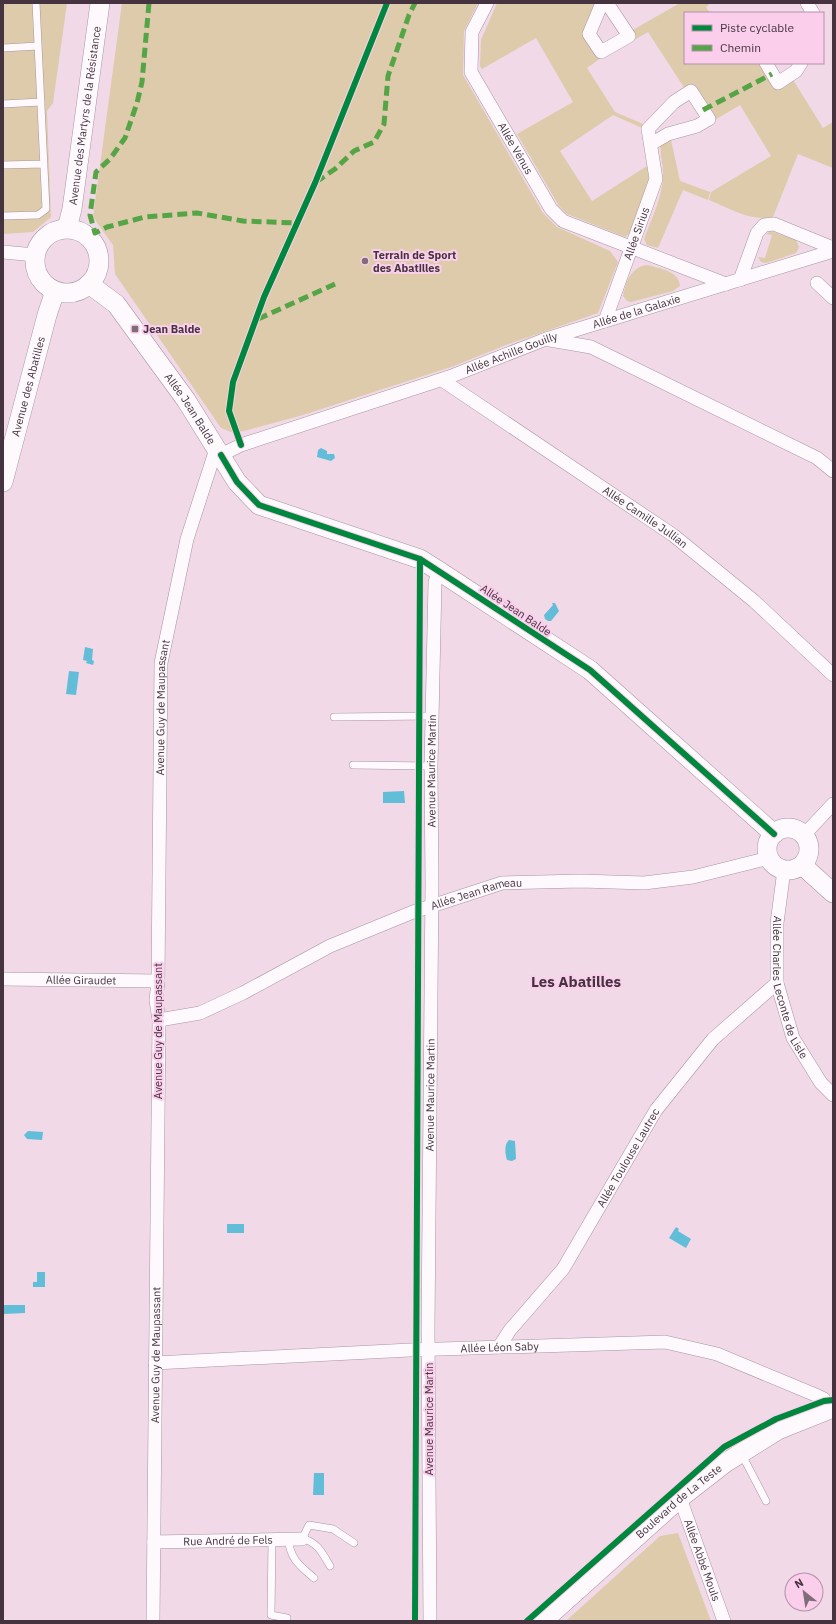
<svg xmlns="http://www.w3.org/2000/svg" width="836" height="1624" font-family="'IBM Plex Sans',sans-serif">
<rect width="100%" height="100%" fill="#f1d9e8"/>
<!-- green -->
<path fill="#ddcbac" d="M3,3H67L53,103L47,111L51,217L33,232L3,234Z
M122,3H478L464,31L463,75L543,213L557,227L610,251L618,262L598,313L506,345L454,366L303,415L244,431L231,432L221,428L115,274L113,245L93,217Z
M497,3H598L583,33L598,58H601L587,68L615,112L643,124L642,128L613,115L560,151L592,201L647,166L649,181L631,232L625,237L567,214L559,206L517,134L573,102L536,38L482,69L480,66L481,40Z
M680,3H711L706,7L710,13H685V63H760L776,88L792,78L823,128L833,122V168L798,154L773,217C751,222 729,208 709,200L711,192L771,156L740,105L715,120L693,84L685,89L648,32L636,39L631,31Z
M671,140L680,181L710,192L708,200L683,190L658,248L647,245L644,239C651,220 662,198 663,177C664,166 659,155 661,143Z
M771,231L796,240L799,247L796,253L766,263L761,262L758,257L765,258L772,235L766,234Z
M648,265C661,269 679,271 680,286L673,291L631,302L627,301L623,296C626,281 632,266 648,265Z
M678,1533L711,1621H566L660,1536Z"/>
<!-- water -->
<path fill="#62bdd9" d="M321,448L327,451V454H334L335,458L331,461L317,457L318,450Z
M552,603H555L559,611L551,621H548L545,619L544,615L553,605Z
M85,647L93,649L92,660L94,661L93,665L86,663L87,661L83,660Z
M69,671L79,672L76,695L66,694Z
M404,791L405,803H383V792Z
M28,1131L43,1132L42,1140L27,1139L24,1135Z
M509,1140L515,1141L516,1159L512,1161L507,1160C505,1154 504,1144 509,1140Z
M227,1224H244V1233H227Z
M676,1227L679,1229L678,1231L691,1239L686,1248L669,1238Z
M37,1272H45V1287H33V1282H37Z
M4,1305H25V1313L4,1314Z
M314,1473H324V1495H313Z"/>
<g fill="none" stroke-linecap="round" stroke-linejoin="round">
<defs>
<path id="lane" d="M3,48L38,46
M3,104L41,102
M3,165L44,164
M3,216L38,215L46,209L36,3
M334,717L432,716
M353,765L431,766
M741,1453L766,1501
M288,1539C291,1560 299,1565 314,1578
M272,1540L271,1615L287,1618
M330,1566C323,1554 317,1541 302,1539L309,1525L333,1529L354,1543"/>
<g id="street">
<path id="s1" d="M487,3L472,32L471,72L551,209L563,221L726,284"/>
<path d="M602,3L589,34L601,52L629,36L607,3"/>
<path d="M807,3L813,13"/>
<path d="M766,63L778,83L796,71L801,63"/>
<path d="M3,252L35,255"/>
<path d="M740,280L757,233L764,225L774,224L833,248"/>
<path d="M817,283L833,298"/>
<path id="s2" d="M605,321L656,179L648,129L674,102L691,91L709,119L697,126L668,134L651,144"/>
<path d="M550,340L591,347L817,458L833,471"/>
<path id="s3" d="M442,380L673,535L754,601L833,675"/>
<path id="s4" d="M221,455L241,445L449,377L546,339L833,251"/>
<path d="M804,835L833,804"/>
<path id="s5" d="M784,870L777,923V983L793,1038L821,1083L833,1095"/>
<path id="s6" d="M3,979L158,981"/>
<path id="s7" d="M159,1020L200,1013L243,993L330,946L413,912L502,883L581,881L644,883L693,877L769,858"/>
<path id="s8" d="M499,1347L510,1330L563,1269L656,1110L713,1039L777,983"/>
<path id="s9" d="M155,1363L410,1350L665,1342L717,1354L818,1396L824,1399L826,1409"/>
<path id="s10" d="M680,1498L724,1621"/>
<path id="s11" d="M154,1542L302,1539"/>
<path id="s12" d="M153,1621L159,1020L156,1000L158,981L161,663L187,539L216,449"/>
<path id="s13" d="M430,1621L428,1329L432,884L431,766L435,582L439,571"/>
</g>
<g id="secondary">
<path id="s14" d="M67,228L72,209L100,3"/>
<circle cx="67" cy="261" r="32"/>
<path id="s15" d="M89,284L116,304L186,400L237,482L259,505L420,559L439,571L590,670L774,834"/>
<path id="s16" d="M3,482L47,315L55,291"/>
<circle cx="788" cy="849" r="21"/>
<path d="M802,865L833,893"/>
<path id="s17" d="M543,1621L680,1498L725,1463L778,1430L833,1408"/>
</g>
</defs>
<!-- lane casing -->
<use href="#lane" stroke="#a795a0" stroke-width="8"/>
<!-- street casing -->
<use href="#street" stroke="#a795a0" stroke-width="14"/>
<!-- secondary casing -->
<use href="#secondary" stroke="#a795a0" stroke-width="20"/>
<!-- lane -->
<use href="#lane" stroke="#fdf9fc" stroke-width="7"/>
<!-- street -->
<use href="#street" stroke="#fdf9fc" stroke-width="13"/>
<!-- secondary -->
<use href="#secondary" stroke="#fdf9fc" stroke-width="19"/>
<!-- quiet -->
<path stroke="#55a546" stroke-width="5" stroke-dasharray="10 5" stroke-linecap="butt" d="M149,3L142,82L137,103L125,138L110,159L96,172L90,215L95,233L107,227L145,217L197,213L243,221L297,223
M703,110L772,74
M316,182L335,169L354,151L374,142L384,124L388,76L409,15L415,3
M258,319L335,284"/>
<defs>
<path id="cycleway" d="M241,445L229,411L233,382L264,297L315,183L387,3
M221,455L237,482L259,505L420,559L590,670L774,834
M415,1621L420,559
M527,1621L724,1447L776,1419L824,1401L833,1400"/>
</defs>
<!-- cycleway casing -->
<use href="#cycleway" stroke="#fbcfec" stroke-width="8"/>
<!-- cycleway -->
<use href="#cycleway" stroke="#00873e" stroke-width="6"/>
</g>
<!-- markers -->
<g fill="#816d7a" stroke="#fbcfec" stroke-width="1.5">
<circle cx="365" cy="261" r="4"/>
<rect x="131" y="325" width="8" height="8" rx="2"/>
</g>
<g text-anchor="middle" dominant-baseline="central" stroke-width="4" stroke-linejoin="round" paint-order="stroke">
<!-- street labels -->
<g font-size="11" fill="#45333f" stroke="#fbcfec">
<text stroke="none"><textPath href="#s14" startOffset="114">Avenue des Martyrs de la Résistance</textPath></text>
<text stroke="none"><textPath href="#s1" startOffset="161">Allée Vénus</textPath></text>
<text stroke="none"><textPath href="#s2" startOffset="93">Allée Sirius</textPath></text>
<text stroke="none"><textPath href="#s4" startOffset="440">Allée de la Galaxie</textPath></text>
<text stroke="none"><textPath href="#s4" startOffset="308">Allée Achille Gouilly</textPath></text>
<text stroke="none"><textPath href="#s16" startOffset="99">Avenue des Abatilles</textPath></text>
<text stroke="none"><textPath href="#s15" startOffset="162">Allée Jean Balde</textPath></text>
<text stroke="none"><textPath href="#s3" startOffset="245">Allée Camille Jullian</textPath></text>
<text transform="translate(516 610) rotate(34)">Allée Jean Balde</text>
<text stroke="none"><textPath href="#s12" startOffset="914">Avenue Guy de Maupassant</textPath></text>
<text stroke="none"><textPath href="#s13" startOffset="850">Avenue Maurice Martin</textPath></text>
<text stroke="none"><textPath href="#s7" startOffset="344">Allée Jean Rameau</textPath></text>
<text stroke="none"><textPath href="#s6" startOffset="78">Allée Giraudet</textPath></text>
<text stroke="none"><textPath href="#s5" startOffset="120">Allée Charles Leconte de Lisle</textPath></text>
<text transform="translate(158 1031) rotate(-90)">Avenue Guy de Maupassant</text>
<text stroke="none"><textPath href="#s13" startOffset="526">Avenue Maurice Martin</textPath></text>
<text stroke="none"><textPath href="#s8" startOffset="230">Allée Toulouse Lautrec</textPath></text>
<text stroke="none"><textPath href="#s9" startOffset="345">Allée Léon Saby</textPath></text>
<text stroke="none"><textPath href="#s12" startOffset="266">Avenue Guy de Maupassant</textPath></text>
<text transform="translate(429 1419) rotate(-90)">Avenue Maurice Martin</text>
<text stroke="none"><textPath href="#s17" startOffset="181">Boulevard de La Teste</textPath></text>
<text stroke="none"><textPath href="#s11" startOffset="74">Rue André de Fels</textPath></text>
<text stroke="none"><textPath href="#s10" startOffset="66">Allée Abbé Mouls</textPath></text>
</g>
<!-- poi labels -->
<g font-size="11" font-weight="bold" fill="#45333f" stroke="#fbcfec" text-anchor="start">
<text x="373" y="255">Terrain de Sport<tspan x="373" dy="13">des Abatilles</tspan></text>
<text x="143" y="329">Jean Balde</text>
</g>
<!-- district labels -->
<g font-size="15" font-weight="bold" fill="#45333f" stroke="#fbcfec">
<text x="576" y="981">Les Abatilles</text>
</g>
</g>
<!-- border -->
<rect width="836" height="1624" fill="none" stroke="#45333f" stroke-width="8"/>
<!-- legend -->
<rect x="684" y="12" width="140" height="52" fill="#fbcfec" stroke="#b291a7"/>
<rect x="692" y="25" width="20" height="6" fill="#00873e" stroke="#b291a7"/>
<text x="720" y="32" font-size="12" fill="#45333f">Piste cyclable</text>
<rect x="692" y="45" width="20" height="6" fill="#55a546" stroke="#b291a7"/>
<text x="720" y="52" font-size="12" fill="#45333f">Chemin</text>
<!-- north arrow -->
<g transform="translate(804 1592) rotate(330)"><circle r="19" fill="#fbcfec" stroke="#b291a7"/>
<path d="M0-3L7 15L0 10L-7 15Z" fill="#816d7a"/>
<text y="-6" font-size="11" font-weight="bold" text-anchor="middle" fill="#45333f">N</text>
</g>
</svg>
